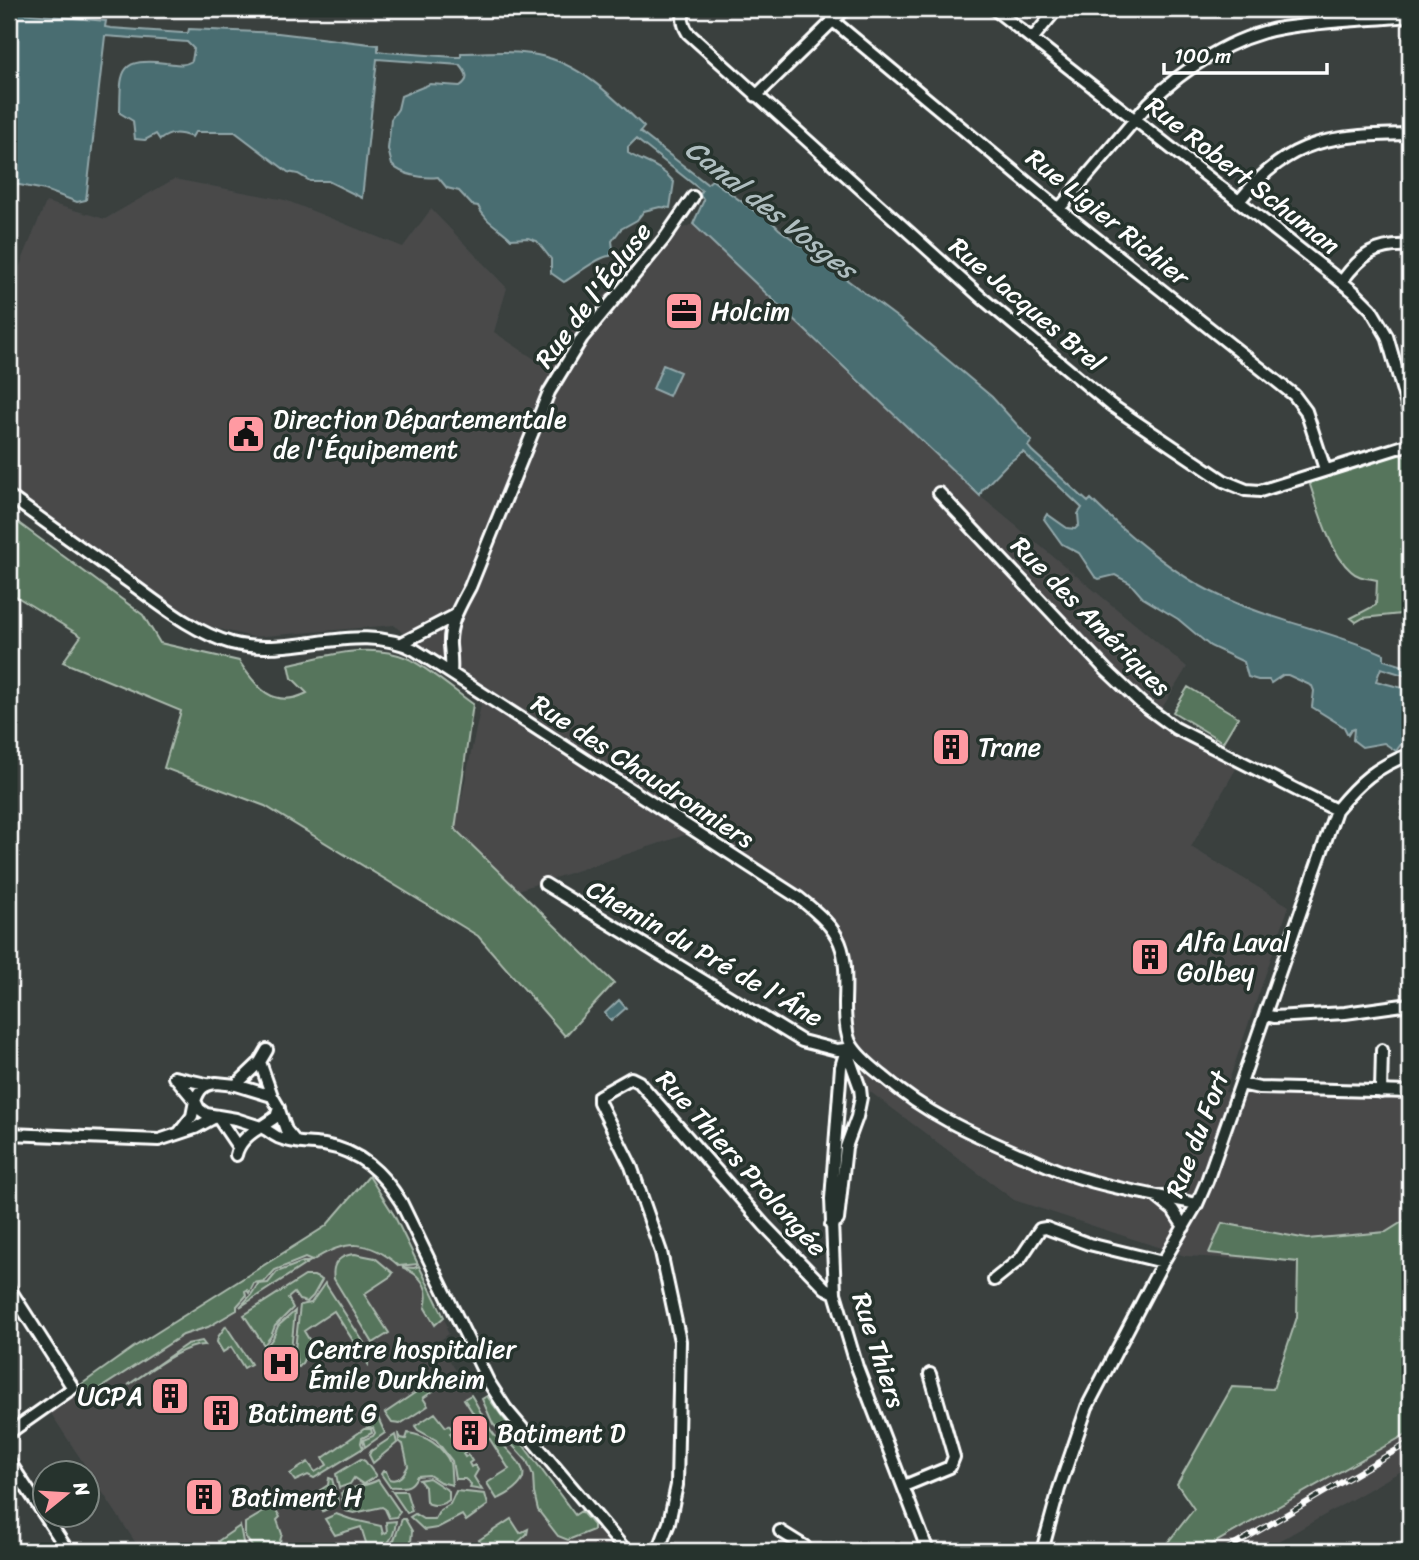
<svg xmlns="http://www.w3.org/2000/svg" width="1419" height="1560" font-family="Sriracha,sans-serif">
<rect width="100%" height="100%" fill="#3a403e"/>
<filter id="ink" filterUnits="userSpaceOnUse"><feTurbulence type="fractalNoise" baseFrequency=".0143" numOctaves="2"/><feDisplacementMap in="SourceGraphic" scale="14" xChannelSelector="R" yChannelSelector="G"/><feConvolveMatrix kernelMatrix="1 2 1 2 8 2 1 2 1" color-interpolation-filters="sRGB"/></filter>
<g filter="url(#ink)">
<!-- built -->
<path fill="#48494a" d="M174,179L285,200L403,247L431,209L507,288L494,332L542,364L656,239L693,224L980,496L1187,667L1161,710L1237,767L1191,847L1289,906L1225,1092L1410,1097V1268L1185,1256L1014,1200L853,1079L851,945L694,832L518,890L455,829L481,705L394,625L253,637L215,628L174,609L9,488V292L46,202L105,219Z
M369,1176L394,1215L448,1327L446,1328L449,1334L438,1342L476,1402L487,1396L575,1515L581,1511L616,1551H141L50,1412L86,1389L134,1347L326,1226Z
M1410,1432V1466L1262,1551H1200Z"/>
<!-- green -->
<path fill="#57745c" stroke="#abbaae" stroke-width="2" d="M1397,454L1410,458V613L1363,618L1356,622L1351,618L1376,605L1377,580C1368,578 1358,578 1351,571C1330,553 1319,511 1310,485L1312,482Z
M9,516L143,615L160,643L239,661C256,687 273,710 307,693L292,678L289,664C327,656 369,642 407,658C424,665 456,692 473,704L455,829L614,983L565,1036L478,936L265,806L164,768L181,711L63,662L81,636L9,592Z
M1188,687L1238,717L1223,742L1173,712Z
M369,1176L394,1215L418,1264L399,1266C369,1239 345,1239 312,1261L305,1258L275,1270L265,1281L254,1283L249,1293L247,1290L245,1291L246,1296L237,1306V1310L208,1327L183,1335L99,1389L89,1391L79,1386L134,1347L326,1226Z
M1410,1217V1432L1200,1551H1161L1194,1509L1177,1484L1232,1387L1273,1389L1297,1317L1298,1262L1209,1253L1222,1223L1307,1239L1386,1232Z
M355,1254L375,1258L393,1273L391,1276L364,1294L389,1333L373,1343L334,1279C331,1263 340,1255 355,1254Z
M303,1262H309L240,1307L251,1295L258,1284L268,1283L277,1272Z
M419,1266L444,1317L435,1325L425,1308C431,1287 421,1275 402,1267L414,1268Z
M305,1276H314L322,1280L313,1296L307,1302L299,1300L294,1293L288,1298L293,1308L275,1326L271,1336L264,1345L244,1315Z
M325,1283L368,1349V1364L334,1311L304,1331L310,1341C303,1348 308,1359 299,1367L297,1366L295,1349L300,1305L311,1303Z
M295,1311L291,1351L296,1370L291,1372L276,1348L268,1352L265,1348L273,1338L278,1326Z
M226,1326L251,1364L244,1368L231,1347L223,1352L217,1342L218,1337Z
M202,1341L205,1345C185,1343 145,1374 128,1385L187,1344Z
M428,1384L433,1391L423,1398L428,1406L400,1424L392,1423L385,1413Z
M471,1395C479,1407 484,1421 493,1433C512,1459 547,1475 500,1498L497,1499L487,1483L509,1469L464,1399Z
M487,1396L575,1515L581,1511L593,1525V1530L568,1540L558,1536L538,1510L534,1493L533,1475L527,1461L493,1424L482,1399Z
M435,1413L446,1427L449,1425L453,1431L450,1433L452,1437L456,1435L459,1441L456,1444L458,1447L462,1445L466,1451L463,1454L465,1457L468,1455L472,1461L469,1463L471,1467L475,1465L478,1470L474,1477L482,1490L470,1488L471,1484L465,1479H455L452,1461L436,1440L418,1430L415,1426Z
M378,1418L385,1433L365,1447L363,1440L373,1436L375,1433L373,1428L367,1427Z
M364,1429H371L372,1433L362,1438L361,1443L363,1448L314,1478L308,1475L295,1481L290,1474L308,1462L315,1472L327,1465L323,1458Z
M398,1433L401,1438L406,1439L408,1433C425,1435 443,1446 450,1463C451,1467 451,1479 452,1485L440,1482L429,1475L417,1476C410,1491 402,1486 390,1487L381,1474L383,1471H386L389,1479C399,1482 404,1474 408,1466L403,1444L399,1442Z
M395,1435L397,1443L373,1463L369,1455L371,1451Z
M361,1459L365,1461L376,1476L363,1484L354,1478L350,1484L339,1488L336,1474Z
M329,1478L332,1479L338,1500L337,1504L323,1511L316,1493L328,1485Z
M429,1478L449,1491V1500C443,1505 432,1507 426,1502L425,1487L419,1480Z
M378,1480L400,1512L396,1517L389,1518L385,1509L382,1507L354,1513L345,1511L341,1493C354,1485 365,1487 378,1480Z
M392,1491H406L412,1511L407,1513Z
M456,1491L485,1494L488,1505L466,1521L462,1515L437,1528L424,1530L410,1517L415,1514L423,1519H435L440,1510L450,1504Z
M289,1497L290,1501L276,1510L280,1517L277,1520L282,1534L280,1541L289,1551H255L245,1536V1523Z
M336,1514L350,1519L381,1526L383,1534L387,1532L386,1522L396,1521C394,1543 383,1551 362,1551L368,1549L361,1527L335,1535L325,1519Z
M402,1519H405L412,1531L411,1542L402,1551H382L394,1540Z
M511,1519L520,1533L528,1529L527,1534L509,1551L497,1549L482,1551L485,1549L479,1540Z
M240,1526L243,1542L251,1551H223L218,1541Z"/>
<!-- water -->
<path fill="#4a6d71" stroke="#92a7aa" stroke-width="2" d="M9,12L106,21L105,27L111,28L182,33H188L189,29L278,33L378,45V51L385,52L455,57H461V53C486,53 513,50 537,55C580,63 614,98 644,127L640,132L707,184L712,180L756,212L766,216L779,229L898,318L992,397L1032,441L1028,446L1032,451L1088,502L1091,499C1122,530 1175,575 1214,593C1268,620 1329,630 1384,654V660L1410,668V677L1381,668L1376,681L1410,690V737L1402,743L1396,751L1384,743L1362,747L1353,740L1354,729L1351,730L1348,735L1344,727L1312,707L1314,691L1312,686L1288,675H1283L1271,683L1269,680H1258L1248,677L1244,662L1210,646L1178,619L1143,598L1130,583L1115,575L1099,579L1095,577L1079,553L1062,544L1044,519L1047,514L1067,528L1075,529L1079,525L1078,514L1082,508L1023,452L1007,464L982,490L980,496L693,224L704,200L700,195L702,191L636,139L628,147V153C646,164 659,164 674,182L670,208L660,207L644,211L637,220L621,229L612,241L613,249L610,256C599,256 576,275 564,282L551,273V259L537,241L528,238L511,239C499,227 485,222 478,206L472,205L459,191L447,188L438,177C424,179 402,175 392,165L388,149L391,119L398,109L401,96L430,84L460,86C471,79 466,72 460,65L377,59L362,198L328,181H310L298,174L288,172L235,132H195L192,137C179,133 171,131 160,140L156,134L145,140L135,139L133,121L120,113C121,72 117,57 166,63C176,64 182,67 192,61L194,49L187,42L105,36L86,200L77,202L45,190L9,183Z
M663,365L680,372L669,396L653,389Z
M619,1000L626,1008L611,1021L605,1013Z"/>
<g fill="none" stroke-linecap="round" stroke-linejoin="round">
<defs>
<path id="street" d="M685,9C681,18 683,25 688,33L982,298L1111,405L1224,481L1246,490L1260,491L1410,444
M994,9L1353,291L1371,309L1387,336L1410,416
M832,20L1059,209L1294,395L1306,411L1325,469
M1032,39L1057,9
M756,96L845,9
M1240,200C1292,136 1333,136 1410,134
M1059,209L1149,103C1184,68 1233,36 1282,28C1325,21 1368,20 1410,16
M1342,281C1362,254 1376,244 1410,246
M939,493L1106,670L1141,703L1175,728L1336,810
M9,496C48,524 87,552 126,580C160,604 191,631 231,643C292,659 359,620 415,650L799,898C844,933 847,947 845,1003C845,1015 845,1033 851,1044C858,1057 874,1069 885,1078C925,1113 970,1133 1019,1154C1035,1160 1051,1168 1068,1174C1109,1188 1154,1195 1197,1204
M402,643L454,616
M451,673C452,663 451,656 450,645C449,623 460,606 470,587L549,392L582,338L664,239L693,197
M545,884L802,1041L837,1050L846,1049L860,1088L861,1097L857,1117L846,1147L838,1220L831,1225
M1266,1015L1274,1017L1345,1013L1410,1004
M846,1050L841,1067L831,1199L835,1293L857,1367L928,1551
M260,1062L272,1096
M174,1077L206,1084
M176,1078L195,1101L192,1116L179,1133
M216,1083L236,1085L272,1096L279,1108L276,1117L261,1127L236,1119L206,1114L199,1109L195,1101C199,1089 204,1084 216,1083Z
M1241,1084L1259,1088L1410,1092
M236,1085L260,1062L267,1050
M1381,1092L1382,1050
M279,1110L286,1130L295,1141
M9,1134L159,1140L195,1128L217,1116L238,1147
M236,1155C239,1141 250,1133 261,1127C268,1130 274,1136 280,1138C293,1144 310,1143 324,1145C360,1151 382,1172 401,1202L488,1381L506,1409L626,1551
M1157,1197L1173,1210L1184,1227
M994,1280L1020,1259L1040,1229L1046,1228L1089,1244L1163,1262
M9,1288L73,1388L9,1433
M9,1461L68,1551
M904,1486L950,1467L954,1457L930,1374
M780,1531L804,1546L808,1551
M658,1551L669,1523L677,1485L680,1341L661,1252L631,1166L599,1102V1096L631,1078L639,1082L764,1225L825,1288L835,1293
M1042,1551L1059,1489L1087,1407L1163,1262L1197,1204L1207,1181L1336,810C1359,782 1376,767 1410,754"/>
</defs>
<!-- street casing -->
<use href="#street" stroke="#fff" stroke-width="16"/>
<!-- street -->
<use href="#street" stroke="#26332d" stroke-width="10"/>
<defs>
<path id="rail" d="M1224,1551L1410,1442"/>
</defs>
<!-- rail casing -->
<use href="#rail" stroke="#fff" stroke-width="6"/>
<!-- rail -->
<use href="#rail" stroke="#26332d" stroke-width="3.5" stroke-dasharray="10" stroke-linecap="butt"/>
</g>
</g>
<!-- icons -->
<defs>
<symbol id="office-square" viewBox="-11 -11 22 22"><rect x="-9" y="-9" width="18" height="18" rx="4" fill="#ff9aa2" stroke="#26332d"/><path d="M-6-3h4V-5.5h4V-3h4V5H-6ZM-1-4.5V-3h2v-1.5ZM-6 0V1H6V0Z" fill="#111"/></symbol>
<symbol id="civic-square" viewBox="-11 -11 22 22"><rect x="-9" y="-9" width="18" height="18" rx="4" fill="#ff9aa2" stroke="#26332d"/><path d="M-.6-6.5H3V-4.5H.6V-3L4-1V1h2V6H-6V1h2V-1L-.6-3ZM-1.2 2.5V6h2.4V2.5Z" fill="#111"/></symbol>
<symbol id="building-square" viewBox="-11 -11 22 22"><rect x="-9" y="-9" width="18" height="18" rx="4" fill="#ff9aa2" stroke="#26332d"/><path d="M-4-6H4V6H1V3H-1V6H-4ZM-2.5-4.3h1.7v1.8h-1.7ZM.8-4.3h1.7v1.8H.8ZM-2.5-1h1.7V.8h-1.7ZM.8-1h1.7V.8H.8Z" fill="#111"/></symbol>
<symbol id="hospital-square" viewBox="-11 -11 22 22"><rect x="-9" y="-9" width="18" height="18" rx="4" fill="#ff9aa2" stroke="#26332d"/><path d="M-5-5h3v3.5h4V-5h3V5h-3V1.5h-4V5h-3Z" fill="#111"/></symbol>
</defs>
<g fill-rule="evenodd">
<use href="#office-square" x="662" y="289" width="44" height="44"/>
<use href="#civic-square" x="224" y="412" width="44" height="44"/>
<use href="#building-square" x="929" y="725" width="44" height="44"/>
<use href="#building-square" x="1128" y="935" width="44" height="44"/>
<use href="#hospital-square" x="259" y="1342" width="44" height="44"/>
<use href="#building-square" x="148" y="1374" width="44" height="44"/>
<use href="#building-square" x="199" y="1391" width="44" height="44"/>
<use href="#building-square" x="448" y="1411" width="44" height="44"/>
<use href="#building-square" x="182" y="1475" width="44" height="44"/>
</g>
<g text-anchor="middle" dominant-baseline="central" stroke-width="7" stroke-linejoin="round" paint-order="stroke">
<!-- street labels -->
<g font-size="26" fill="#fff" stroke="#26332d">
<text transform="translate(1243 175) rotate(38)">Rue Robert Schuman</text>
<text transform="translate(1108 217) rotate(39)">Rue Ligier Richier</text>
<text transform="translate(593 295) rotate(-53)">Rue de l'Écluse</text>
<text transform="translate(1027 304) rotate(40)">Rue Jacques Brel</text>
<text transform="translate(1091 616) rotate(45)">Rue des Amériques</text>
<text transform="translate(643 771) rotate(33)">Rue des Chaudronniers</text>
<text transform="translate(705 953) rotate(30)">Chemin du Pré de l'Âne</text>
<text transform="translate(1197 1134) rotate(-69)">Rue du Fort</text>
<text transform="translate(742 1163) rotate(48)">Rue Thiers Prolongée</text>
<text transform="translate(879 1350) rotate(72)">Rue Thiers</text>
</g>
<!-- poi labels -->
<g font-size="26" fill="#fff" stroke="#26332d" text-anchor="start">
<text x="711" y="311">Holcim</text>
<text x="273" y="419">Direction Départementale<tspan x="273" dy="30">de l'Équipement</tspan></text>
<text x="978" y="747">Trane</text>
<text x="1177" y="942">Alfa Laval<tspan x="1177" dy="30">Golbey</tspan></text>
<text x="308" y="1349">Centre hospitalier<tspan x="308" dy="30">Émile Durkheim</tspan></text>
<text x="143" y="1396" text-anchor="end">UCPA</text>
<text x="248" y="1413">Batiment G</text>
<text x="497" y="1433">Batiment D</text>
<text x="231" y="1497">Batiment H</text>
</g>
<!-- water labels -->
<g font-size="28" font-style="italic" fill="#aebdbf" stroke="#26332d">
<text transform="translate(771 209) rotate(38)">Canal des Vosges</text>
</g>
</g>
<!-- margin -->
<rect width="1419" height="1560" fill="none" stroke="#26332d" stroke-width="35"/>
<rect x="18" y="18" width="1384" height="1525" fill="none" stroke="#fff" stroke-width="2.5" filter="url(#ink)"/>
<!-- north arrow -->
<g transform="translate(66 1494) rotate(72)"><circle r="33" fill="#26332d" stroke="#7d8581" stroke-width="2"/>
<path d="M0-5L12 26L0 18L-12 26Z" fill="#ff9aa2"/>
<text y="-10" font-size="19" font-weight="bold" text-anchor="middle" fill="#ffffff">N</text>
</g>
<!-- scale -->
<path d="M1164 63v10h163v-10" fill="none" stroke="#ffffff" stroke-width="3.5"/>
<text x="1174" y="63" font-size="21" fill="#ffffff" stroke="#26332d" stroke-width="5" paint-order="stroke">100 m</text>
</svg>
